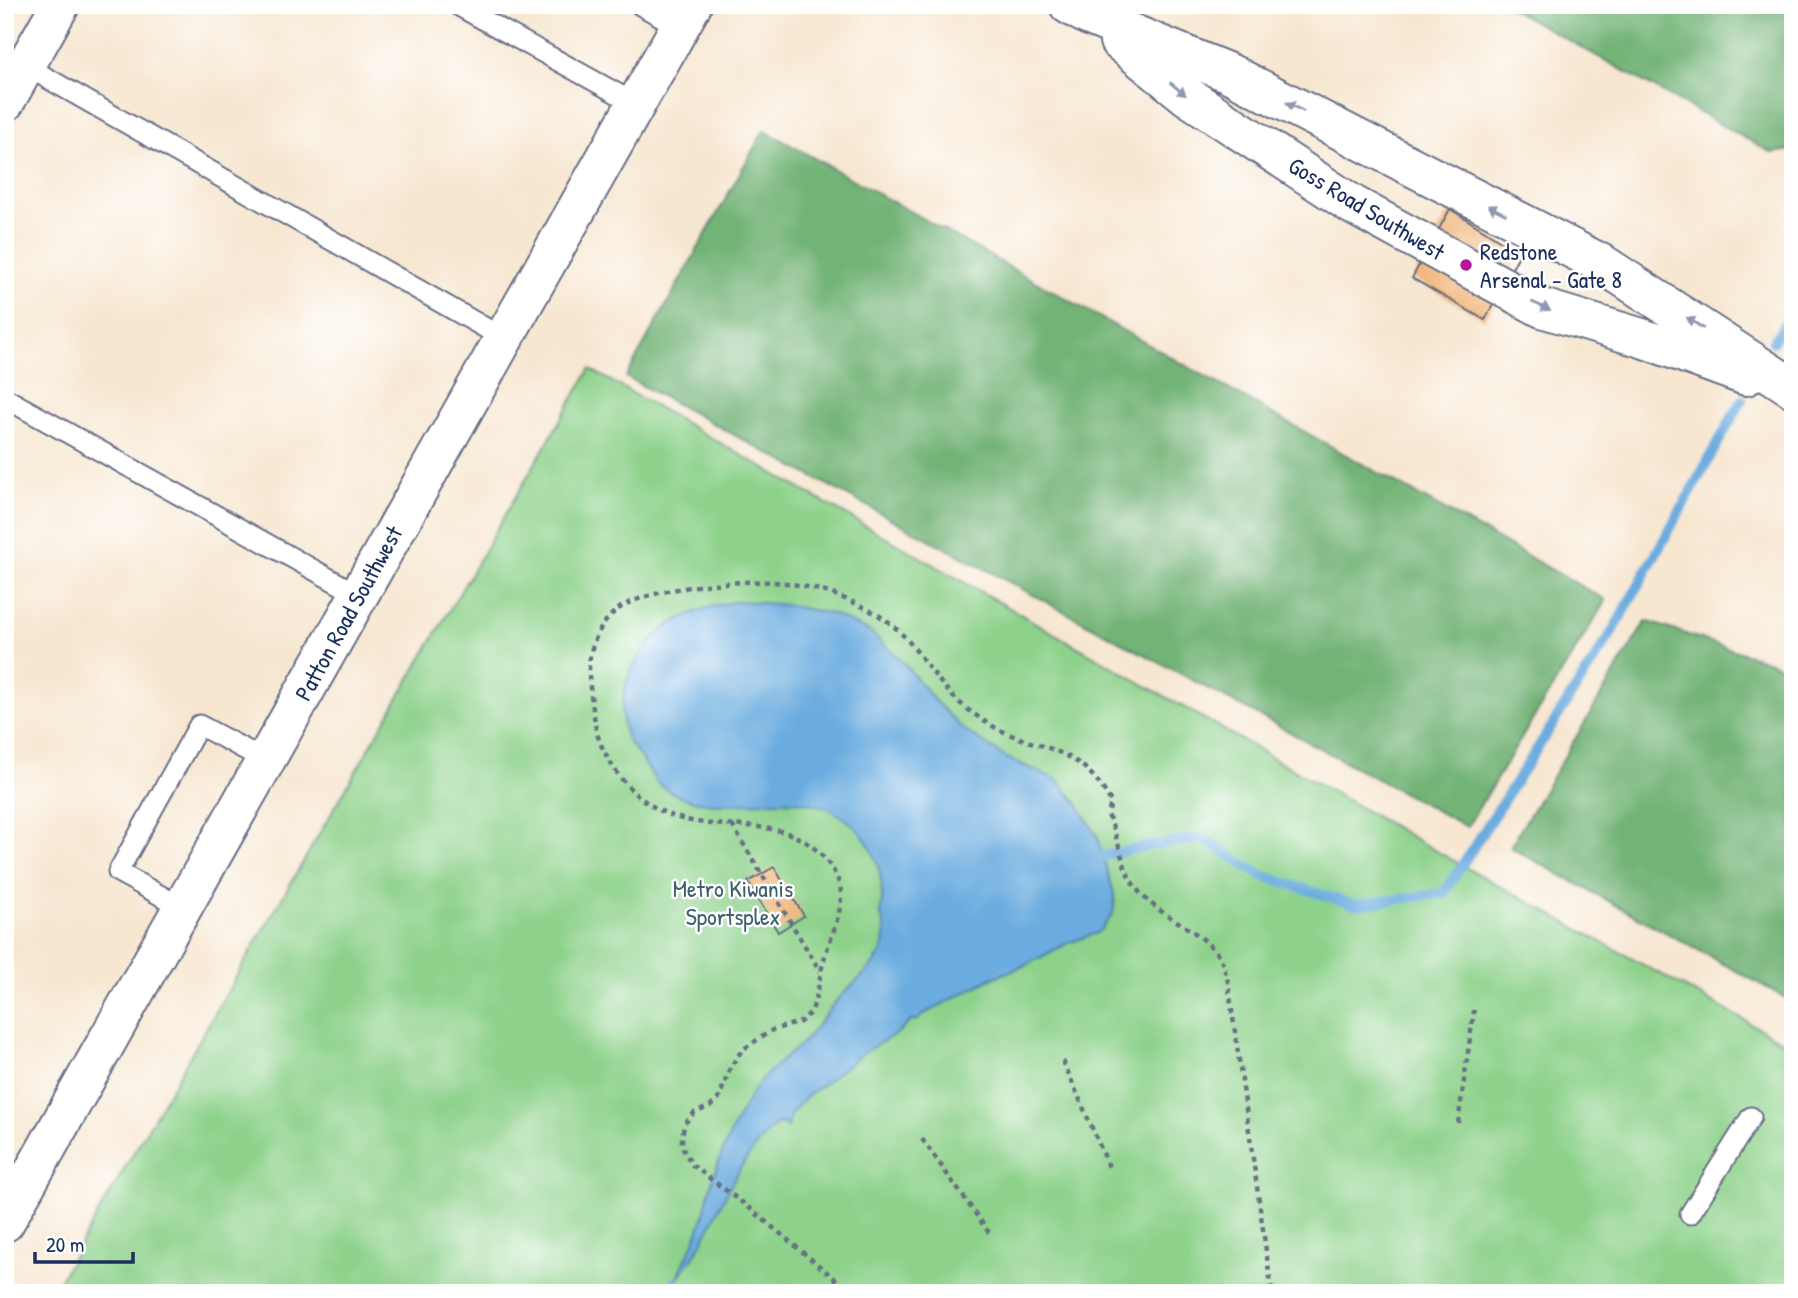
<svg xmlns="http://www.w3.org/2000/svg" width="1798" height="1298" font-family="'Patrick Hand',sans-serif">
<rect width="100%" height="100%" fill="#fff"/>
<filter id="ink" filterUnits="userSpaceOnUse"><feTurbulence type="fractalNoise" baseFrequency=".0143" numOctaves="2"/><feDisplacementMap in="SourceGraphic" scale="14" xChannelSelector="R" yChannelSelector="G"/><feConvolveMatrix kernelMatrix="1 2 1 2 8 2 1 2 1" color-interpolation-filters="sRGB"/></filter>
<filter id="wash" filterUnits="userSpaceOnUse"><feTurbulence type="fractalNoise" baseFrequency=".00686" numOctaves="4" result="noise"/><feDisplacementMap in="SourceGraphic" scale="28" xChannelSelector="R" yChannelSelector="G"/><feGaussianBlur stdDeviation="1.57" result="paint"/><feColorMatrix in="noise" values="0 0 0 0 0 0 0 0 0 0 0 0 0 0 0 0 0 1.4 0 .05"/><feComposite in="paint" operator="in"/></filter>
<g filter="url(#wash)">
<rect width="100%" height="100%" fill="#f7e7d1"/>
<!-- green -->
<path fill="#8dd18a" stroke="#548074" stroke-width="2" d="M590,369L1438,852L1793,1047V1293H52Z"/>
<!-- forest -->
<path fill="#72b376" stroke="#46716a" stroke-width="2" d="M1505,5H1793V150L1772,153Z
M764,130L1606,600L1467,827L626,377Z
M1646,621L1776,664L1793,677V1002L1510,847Z"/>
<!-- water -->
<path fill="#6bacdf" stroke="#436e9e" stroke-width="2" d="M741,601L786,605L832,614L870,632L903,662L934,700L964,730L1007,758L1058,780L1078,804L1097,836L1115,897L1113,914L1102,928L1097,933L1068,943L1026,965L992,978L922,1015L918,1020L911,1021L899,1032L863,1053L805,1098L791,1113L787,1127L784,1124L778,1123C740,1154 723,1204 700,1246C693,1259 683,1270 675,1282C683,1264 693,1247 699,1229C705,1216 706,1202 710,1188C719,1157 740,1108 759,1083C771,1068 788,1056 802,1043C816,1030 826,1012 839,998C856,980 888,960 885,931C885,925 882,920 881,915C880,908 883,901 882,894C882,865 870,838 847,820C791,775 719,830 660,785C654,780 650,771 645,764C635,748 626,745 623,724C619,692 630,665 651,641C672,617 709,605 741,601Z"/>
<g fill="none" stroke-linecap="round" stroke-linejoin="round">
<!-- stream -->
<path stroke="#6bacdf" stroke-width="10" d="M1773,342L1793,311
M1104,856L1147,846L1202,838L1261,875L1355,905L1444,893L1611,634L1742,400
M667,1293L675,1282"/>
</g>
<g id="blocks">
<!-- building -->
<path fill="#f0b77b" d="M1450,209L1520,253L1485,320L1412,278Z
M774,867L804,916L778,932L748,882Z"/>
</g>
</g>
<g filter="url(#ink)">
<use href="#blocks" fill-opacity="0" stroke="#686f86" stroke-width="2"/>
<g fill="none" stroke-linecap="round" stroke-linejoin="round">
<defs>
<path id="service" d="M457,5L636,104
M640,5L680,27
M26,66L503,338
M5,398L359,595
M183,908L118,872L199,725L265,760
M1690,1214L1751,1117"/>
<path id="minor" d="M5,102L60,5"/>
<path id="tertiary" d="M1069,5L1087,15L1229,73L1604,265L1793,388
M1119,41L1187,96L1353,205L1542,308L1645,339L1746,376"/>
<path id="secondary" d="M5,1222L692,5"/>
</defs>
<!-- service casing -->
<use href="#service" stroke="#686f86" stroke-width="23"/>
<!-- minor casing -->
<use href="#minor" stroke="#686f86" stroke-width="42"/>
<!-- tertiary casing -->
<use href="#tertiary" stroke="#686f86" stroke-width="42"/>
<!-- secondary casing -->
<use href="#secondary" stroke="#686f86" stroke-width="42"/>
<!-- path -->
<path stroke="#686f86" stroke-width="4.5" stroke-dasharray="5 5" stroke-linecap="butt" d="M732,825L820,971
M1063,1061L1109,1167
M1458,1123L1474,1010
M922,1139L990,1234
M852,1293L747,1206L692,1165L682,1147V1135L685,1123L694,1113L711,1106L719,1098L730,1068L742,1050L772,1030L800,1022L811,1012C819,995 819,974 825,956C831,936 841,916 841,895C841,881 833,869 825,859C784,811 725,835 673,816C650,808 629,791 615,770C606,756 597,740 595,723C592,699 585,671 592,648C596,634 605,619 617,610C648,586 753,577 792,584C823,589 856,601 883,618C911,637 926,667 948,691C958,703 971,712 984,721C1036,754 1077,739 1111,802L1108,815C1118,836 1122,866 1132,882C1152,915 1192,923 1216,952C1223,960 1225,971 1228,982L1272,1293"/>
<!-- service -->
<use href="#service" stroke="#fff" stroke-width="19"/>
<!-- minor -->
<use href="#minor" stroke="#fff" stroke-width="38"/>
<!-- tertiary -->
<use href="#tertiary" stroke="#fff" stroke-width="38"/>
<!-- secondary -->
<use href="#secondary" stroke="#fff" stroke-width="38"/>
</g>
<!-- one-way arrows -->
<defs><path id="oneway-solid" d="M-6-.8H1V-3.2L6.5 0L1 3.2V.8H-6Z" transform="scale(1.75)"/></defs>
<g fill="#8d97ae">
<use href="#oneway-solid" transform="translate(1178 89) rotate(39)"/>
<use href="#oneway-solid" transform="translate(1295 107) rotate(-153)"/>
<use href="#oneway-solid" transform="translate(1497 210) rotate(-153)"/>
<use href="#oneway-solid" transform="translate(1541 306) rotate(24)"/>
<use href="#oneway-solid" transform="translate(1695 323) rotate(-147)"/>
</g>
</g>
<!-- markers -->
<circle fill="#b5179e" stroke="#fff" stroke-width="2.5" cx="1466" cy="265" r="7"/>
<g text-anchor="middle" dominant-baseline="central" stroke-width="5" stroke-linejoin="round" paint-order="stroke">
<!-- street labels -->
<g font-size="24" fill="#1b2f5e" stroke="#fff">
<text transform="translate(1367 208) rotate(31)">Goss Road Southwest</text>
<text transform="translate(348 613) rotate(-61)">Patton Road Southwest</text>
</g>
<!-- poi labels -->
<g font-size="24" fill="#1b2f5e" stroke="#fff" text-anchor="start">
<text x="1480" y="251">Redstone<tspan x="1480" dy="28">Arsenal - Gate 8</tspan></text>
</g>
<!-- park labels -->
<g font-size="24" fill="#3d606b" stroke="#fff">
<text x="733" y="888">Metro Kiwanis<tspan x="733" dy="28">Sportsplex</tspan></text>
</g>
</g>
<!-- margin -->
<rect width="1798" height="1298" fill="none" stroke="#fff" stroke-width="28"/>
<!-- scale -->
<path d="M35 1252v10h98v-10" fill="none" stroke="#1b2f5e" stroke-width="3.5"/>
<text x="46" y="1252" font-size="21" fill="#1b2f5e" stroke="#ffffff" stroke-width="5" paint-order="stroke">20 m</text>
</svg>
